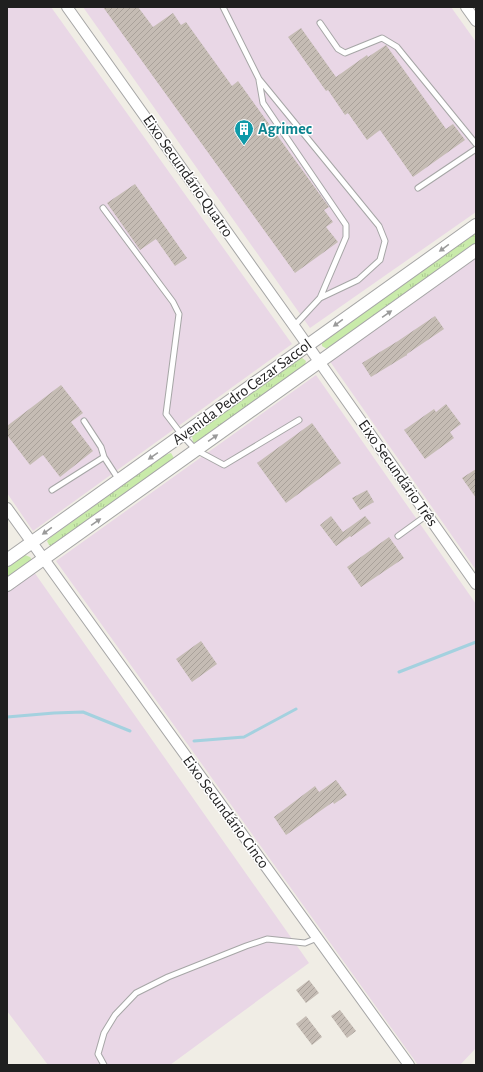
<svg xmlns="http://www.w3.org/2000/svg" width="483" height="1072" font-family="'Alegreya Sans',sans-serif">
<defs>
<pattern id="grass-tufts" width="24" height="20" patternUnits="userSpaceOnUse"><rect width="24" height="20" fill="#c9ebaa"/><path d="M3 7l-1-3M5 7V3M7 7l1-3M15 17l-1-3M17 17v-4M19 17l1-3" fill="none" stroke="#acc992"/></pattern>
<pattern id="building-hatch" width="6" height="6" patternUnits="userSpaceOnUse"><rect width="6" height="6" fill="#c5bcb4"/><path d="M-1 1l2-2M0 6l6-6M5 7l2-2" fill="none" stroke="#a9a19a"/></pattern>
</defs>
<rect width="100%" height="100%" fill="#f0ede5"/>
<!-- industrial -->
<path fill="#e9d7e6" d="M7,7H51L292,344L33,531L7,493Z
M83,7H451L476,42V212L310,328Z
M476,257V570L329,360Z
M316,375L476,604V1048L460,1065H418L56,561Z
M34,572L309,963L170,1065H48L7,1011V592Z"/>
<!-- grass -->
<path fill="url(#grass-tufts)" d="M476,232V244L327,349L322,346V341Z
M301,357L306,361L305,365L198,444L193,442L192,435Z
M171,453L174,458L173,463L54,548L49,545L47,541L51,537L165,455Z
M25,555L30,557L32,560L30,564L7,581V568Z"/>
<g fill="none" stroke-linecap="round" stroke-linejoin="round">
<!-- stream -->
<path stroke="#a4d1df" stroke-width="3" d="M399,672L476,642
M7,717L54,713L83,712L130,731
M194,741L244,737L296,709"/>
</g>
<!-- building -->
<path fill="url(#building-hatch)" d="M103,7H138L153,27L173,13L181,25L186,22L232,86L238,81L321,196L329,207L324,210L333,222L326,227L338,242L295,273Z
M301,28L336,77L367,55L368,57L386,45L446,129L453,124L465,140L413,177L380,130L367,140L348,113L345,115L328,90L326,91L288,37Z
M135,184L187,258L175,266L156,239L140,250L107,203Z
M435,316L444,329L407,354V355L371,377L362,363L398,341Z
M61,385L83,413L71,422L93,451L60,477L43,455L30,465L7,435V426Z
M446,404L461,424L450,432L454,438L425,459L404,430L434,409L436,412Z
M312,423L341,463L286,503L257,463Z
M476,469V498L462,478Z
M367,490L374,502L360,510L352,498Z
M331,516L343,532L365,516L371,523L351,537L350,536L336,546L320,525Z
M389,537L404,558L361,587L347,567Z
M201,641L217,664L192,682L176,659Z
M336,780L347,795L334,804L333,802L286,835L274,817L315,786L319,792Z
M309,980L319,993L306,1003L296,990Z
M340,1010L356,1031L347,1038L331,1016Z
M306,1016L322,1037L312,1045L296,1024Z"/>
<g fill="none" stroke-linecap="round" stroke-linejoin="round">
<defs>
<path id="service" d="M223,7L259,79L379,226L385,241L380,260L358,280L320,298L294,326
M320,23L338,49L345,53L382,38L397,47L476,144
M259,80L263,103L346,225V237L320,298
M418,188L476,149
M103,208L173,302L179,314L166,414L182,435L196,450L224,465L299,420
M104,457L119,480
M52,490L104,457L101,447L84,421
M398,536L427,515
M104,1065L98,1054L104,1033L115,1015L136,993L168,977L246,946L267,939L305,943L317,938"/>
<path id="minor" d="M67,7L294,326L476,584
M466,7L476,21
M7,508L409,1065"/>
<path id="tertiary" d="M7,560L476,225
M7,585L476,250"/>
</defs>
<!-- service casing -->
<use href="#service" stroke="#a6a6a6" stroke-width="7"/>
<!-- minor casing -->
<use href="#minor" stroke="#a6a6a6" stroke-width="12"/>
<!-- tertiary casing -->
<use href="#tertiary" stroke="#a6a6a6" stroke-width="14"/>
<!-- service -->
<use href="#service" stroke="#fff" stroke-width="5"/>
<!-- minor -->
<use href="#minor" stroke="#fff" stroke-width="10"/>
<!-- tertiary -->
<use href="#tertiary" stroke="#fff" stroke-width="12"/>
</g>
<!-- one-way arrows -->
<defs><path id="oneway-solid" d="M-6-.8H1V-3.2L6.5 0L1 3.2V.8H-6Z"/></defs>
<g fill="#9a9a9a">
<use href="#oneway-solid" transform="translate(444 248) rotate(144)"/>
<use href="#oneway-solid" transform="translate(387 314) rotate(-35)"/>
<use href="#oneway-solid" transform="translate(338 323) rotate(144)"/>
<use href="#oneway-solid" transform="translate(213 438) rotate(-35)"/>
<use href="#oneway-solid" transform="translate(153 456) rotate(145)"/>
<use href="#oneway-solid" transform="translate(96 522) rotate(-35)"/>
<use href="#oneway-solid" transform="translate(47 531) rotate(144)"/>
</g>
<!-- icons -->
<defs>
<symbol id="building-pin" viewBox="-11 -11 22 30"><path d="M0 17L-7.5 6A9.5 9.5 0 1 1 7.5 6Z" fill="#0f9aa8" stroke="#fff"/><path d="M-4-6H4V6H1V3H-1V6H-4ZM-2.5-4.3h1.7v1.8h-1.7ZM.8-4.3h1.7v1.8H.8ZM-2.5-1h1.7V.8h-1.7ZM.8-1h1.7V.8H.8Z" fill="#fff"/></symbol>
</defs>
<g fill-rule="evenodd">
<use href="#building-pin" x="233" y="118" width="22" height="30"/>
</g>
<g text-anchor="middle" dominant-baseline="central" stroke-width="3" stroke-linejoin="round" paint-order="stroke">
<!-- culture labels -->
<g font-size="16" font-weight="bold" fill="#0d838f" stroke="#fff" text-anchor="start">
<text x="258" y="129">Agrimec</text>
</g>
<!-- street labels -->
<g font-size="16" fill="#1f1f1f" stroke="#fff">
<text transform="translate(188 176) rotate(55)">Eixo Secundário Quatro</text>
<text transform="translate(242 392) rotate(-36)">Avenida Pedro Cezar Saccol</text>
<text transform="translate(398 473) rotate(55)">Eixo Secundário Três</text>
<text transform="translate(226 812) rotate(54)">Eixo Secundário Cinco</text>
</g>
</g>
<!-- border -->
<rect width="483" height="1072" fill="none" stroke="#1f1f1f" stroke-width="16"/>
</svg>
